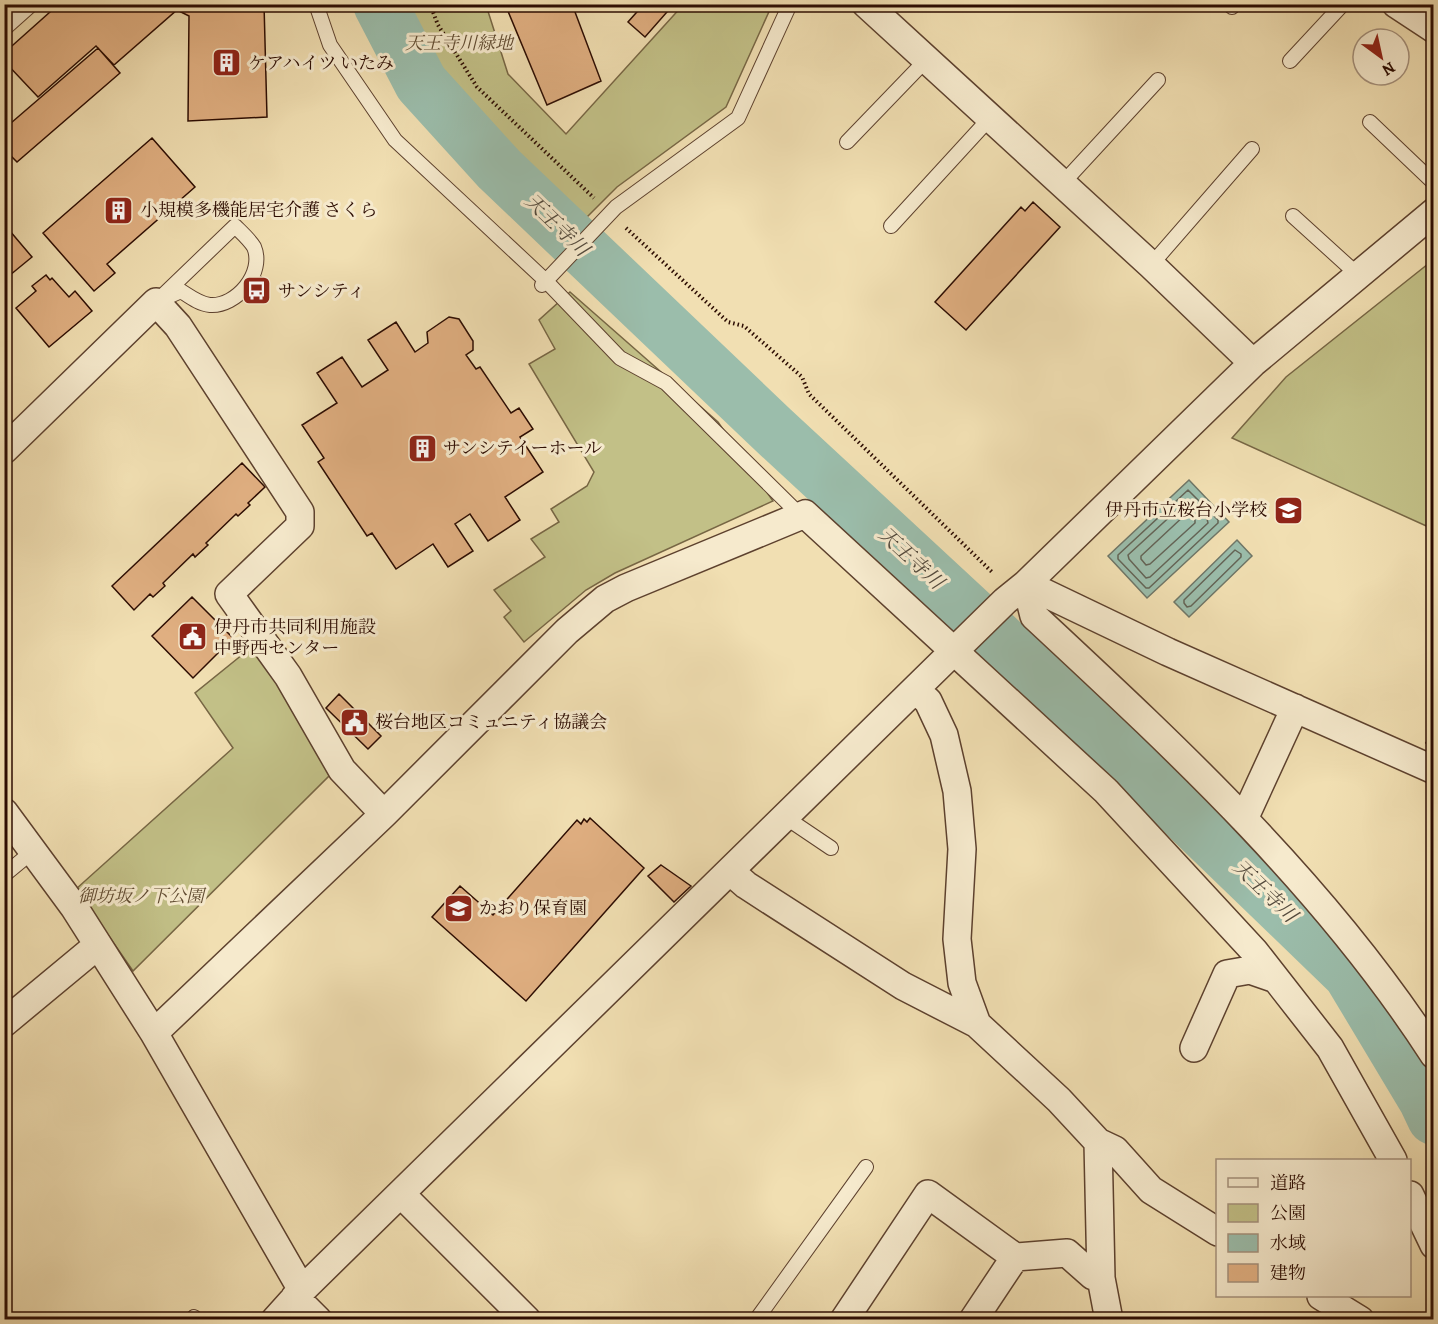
<svg xmlns="http://www.w3.org/2000/svg" width="1438" height="1324" font-family="Alegreya,'Noto Serif JP',serif">
<rect width="100%" height="100%" fill="#f1dfb2"/>
<filter id="stains"><feTurbulence type="fractalNoise" baseFrequency=".00333" numOctaves="4"/><feColorMatrix values="0 0 0 0 .2 0 0 0 0 .09 0 0 0 0 .02 0 0 0 .5 -.17"/></filter>
<radialGradient id="worn" r=".72"><stop offset=".6" stop-color="#630" stop-opacity="0"/><stop offset="1" stop-color="#630" stop-opacity=".3"/></radialGradient>
<!-- green -->
<path fill="#c2c087" stroke="#764" stroke-width="1.5" d="M396,5H486L508,74L566,134L683,5H772L726,107L617,187L582,222L470,119L409,41Z
M1433,260V529L1232,438L1286,377Z
M570,292L718,422L773,501L615,573L586,590L524,642L504,617L511,611L494,590L545,557L531,539L559,522L551,509L587,486L594,472L529,364L555,349L539,320Z
M253,646L304,716L333,772L133,971L76,889L233,748L195,693Z"/>
<!-- water -->
<path fill="#9bbdab" stroke="#6f7667" stroke-width="1.5" d="M1189,480L1229,522L1147,598L1108,556Z
M1237,540L1252,556L1189,617L1174,602Z"/>
<g fill="none" stroke-linecap="round" stroke-linejoin="round">
<!-- shore -->
<path stroke="#646456" stroke-width="1.5" d="M1188,490L1218,520V523L1149,588H1146L1118,559V555Z
M1187,501H1190L1207,519L1208,523L1150,577L1146,578L1129,559L1128,555Z
M1186,514H1190L1195,520V523L1150,564L1146,565L1141,559V556Z
M1235,550L1241,554V557L1191,606L1187,607L1184,603V600Z"/>
<!-- river -->
<path stroke="#9bbdab" stroke-width="54" d="M380,4L421,83L499,169L772,429L1096,729L1350,974L1425,1099L1434,1118"/>
</g>
<!-- building -->
<path fill="#e0af81" stroke="#2c0c02" stroke-width="1.5" d="M59,4H264L267,117L188,121L189,16L177,10L114,65L96,46L38,97L4,61V53Z
M505,4H572L601,81L547,105Z
M644,4H674L645,37L628,22Z
M98,48L120,73L17,162L10,155L6,158L4,129Z
M152,138L195,187L107,264L115,273L94,291L43,233Z
M1033,202L1060,227L966,330L935,302L1021,207L1025,211Z
M4,224L32,257L4,280Z
M46,275L50,280L52,278L69,297L75,291L92,311L49,347L16,308L36,291L32,286Z
M259,276L267,280L259,297L251,293Z
M449,317L459,319L473,341V350L466,355L476,369L480,367L511,413L519,408L533,429L520,437L543,472L505,497L520,520L488,541L470,514L455,524L473,551L448,567L433,544L396,569L372,533L367,536L318,462L324,458L302,425L337,403L317,373L342,357L362,387L388,370L368,340L396,322L415,352L428,343L427,332Z
M242,463L265,487L248,503L250,505L238,516L236,514L206,543L208,545L195,557L193,554L163,583L165,586L153,597L150,594L134,610L112,586Z
M192,597L233,638L193,678L152,636Z
M339,694L381,736L368,749L326,708Z
M1434,727V747L1426,743Z
M590,818L644,868L526,1001L432,917L460,886L493,915L577,820L581,824L584,819L587,822Z
M661,865L691,886L674,902L648,876Z"/>
<g fill="none" stroke-linecap="round" stroke-linejoin="round">
<defs>
<path id="lane" d="M316,4L330,45L395,140L546,281L620,358L666,383L801,516
M1229,4L1232,7
M4,29L32,4
M1290,61L1343,4
M1370,122L1434,183
M847,142L927,59
M1062,184L1158,80
M1293,216L1358,275
M235,226C241,232 250,240 254,247C265,273 236,307 210,305C199,304 189,296 181,291L156,302Z
M891,226L990,118
M1151,265L1252,149
M542,285L616,207L738,118L790,4
M785,817L831,848
M4,875L33,851
M194,1317L196,1320
M756,1320L866,1167"/>
<path id="street" d="M866,4L1151,265L1253,363
M1396,4L1434,29
M4,450L156,302L178,326L300,512V526L229,594L288,676L342,770L384,814L567,631L605,599L626,588L805,514L1106,791L1255,952L1330,1048L1393,1160
M1026,584L1034,616C1179,751 1326,887 1434,1055
M1026,584L1168,652L1434,770
M915,690L928,701L944,735L957,791L962,849L957,939L962,983L977,1024L1059,1100L1098,1142L1101,1278L1109,1320
M4,812L74,907L154,1033L302,1290
M1244,819L1295,708
M730,871L746,885L903,986L977,1024
M4,1023L98,945
M154,1033L384,814
M1194,1048L1227,974L1250,970L1276,979
M1098,1142L1115,1150L1151,1190L1218,1232
M401,1194L527,1320
M1410,1195L1434,1245
M1321,1296L1360,1320
M295,1297L318,1320
M275,1320L302,1290L1005,601L1026,584L1253,363L1434,212
M844,1320L928,1194L1015,1257L1067,1253L1093,1276L1101,1278
M973,1320L1015,1257"/>
</defs>
<!-- lane casing -->
<use href="#lane" stroke="#5d412e" stroke-width="16"/>
<!-- street casing -->
<use href="#street" stroke="#5d412e" stroke-width="30"/>
<!-- path -->
<path stroke="#2c0c02" stroke-width="4" stroke-dasharray="1.5 3" stroke-linecap="butt" d="M430,4L438,25L477,87L594,198
M626,228L728,322L744,326L802,377L809,394L993,573"/>
<!-- lane -->
<use href="#lane" stroke="#f6eacd" stroke-width="14"/>
<!-- street -->
<use href="#street" stroke="#f6eacd" stroke-width="27"/>
</g>
<!-- icons -->
<defs>
<symbol id="building-square" viewBox="-11 -11 22 22"><rect x="-9" y="-9" width="18" height="18" rx="4" fill="#8f2418" stroke="#f6eacd"/><path d="M-4-6H4V6H1V3H-1V6H-4ZM-2.5-4.3h1.7v1.8h-1.7ZM.8-4.3h1.7v1.8H.8ZM-2.5-1h1.7V.8h-1.7ZM.8-1h1.7V.8H.8Z" fill="#fff"/></symbol>
<symbol id="bus-square" viewBox="-11 -11 22 22"><rect x="-9" y="-9" width="18" height="18" rx="4" fill="#8f2418" stroke="#f6eacd"/><path d="M-5-6H5V4H4V6H2V4H-2V6H-4V4H-5ZM-3.5-4V0h7V-4ZM-3.5 1.2v1.5H-2V1.2ZM2 1.2v1.5H3.5V1.2Z" fill="#fff"/></symbol>
<symbol id="school-square" viewBox="-11 -11 22 22"><rect x="-9" y="-9" width="18" height="18" rx="4" fill="#8f2418" stroke="#f6eacd"/><path d="M0-5L7-2L0 1L-7-2ZM-4 1L0 2.5L4 1V4Q0 6-4 4Z" fill="#fff"/></symbol>
<symbol id="civic-square" viewBox="-11 -11 22 22"><rect x="-9" y="-9" width="18" height="18" rx="4" fill="#8f2418" stroke="#f6eacd"/><path d="M-.6-6.5H3V-4.5H.6V-3L4-1V1h2V6H-6V1h2V-1L-.6-3ZM-1.2 2.5V6h2.4V2.5Z" fill="#fff"/></symbol>
</defs>
<g fill-rule="evenodd">
<use href="#building-square" x="210" y="46" width="33" height="33"/>
<use href="#building-square" x="102" y="194" width="33" height="33"/>
<use href="#bus-square" x="240" y="274" width="33" height="33"/>
<use href="#building-square" x="406" y="432" width="33" height="33"/>
<use href="#school-square" x="1272" y="494" width="33" height="33"/>
<use href="#civic-square" x="176" y="620" width="33" height="33"/>
<use href="#civic-square" x="338" y="706" width="33" height="33"/>
<use href="#school-square" x="442" y="892" width="33" height="33"/>
</g>
<g text-anchor="middle" dominant-baseline="central" stroke-width="6" stroke-linejoin="round" paint-order="stroke">
<!-- park labels -->
<g font-size="18" font-style="italic" fill="#604b31" stroke="#f6eacd">
<text x="459" y="43">天王寺川緑地</text>
<text x="141" y="896">御坊坂ノ下公園</text>
</g>
<!-- poi labels -->
<g font-size="18" fill="#2c0c02" stroke="#f6eacd" text-anchor="start">
<text x="248" y="63">ケアハイツ いたみ</text>
<text x="140" y="210">小規模多機能居宅介護 さくら</text>
<text x="278" y="291">サンシティ</text>
<text x="443" y="448">サンシテイーホール</text>
<text x="1267" y="510" text-anchor="end">伊丹市立桜台小学校</text>
<text x="214" y="627">伊丹市共同利用施設<tspan x="214" dy="21">中野西センター</tspan></text>
<text x="375" y="722">桜台地区コミュニティ協議会</text>
<text x="479" y="908">かおり保育園</text>
</g>
<!-- water labels -->
<g font-size="20" font-style="italic" fill="#534a3d" stroke="#f6eacd">
<text transform="translate(557 225) rotate(44)">天王寺川</text>
<text transform="translate(911 558) rotate(43)">天王寺川</text>
<text transform="translate(1265 891) rotate(44)">天王寺川</text>
</g>
</g>
<!-- margin -->
<rect width="1438" height="1324" fill="none" stroke="#f1dfb2" stroke-width="24"/>
<rect x="6" y="6" width="1426" height="1312" fill="none" stroke="#2c0c02" stroke-width="3"/>
<rect x="12" y="12" width="1414" height="1300" fill="none" stroke="#2c0c02" stroke-width="1.5"/>
<!-- legend -->
<rect x="1216" y="1159" width="195" height="138" fill="#f6eacd" stroke="#a5917c" stroke-width="1.5"/>
<rect x="1228" y="1178" width="30" height="9" fill="#f6eacd" stroke="#a5917c" stroke-width="1.5"/>
<text x="1270" y="1189" font-size="18" fill="#2c0c02">道路</text>
<rect x="1228" y="1204" width="30" height="18" fill="#c2c087" stroke="#a5917c" stroke-width="1.5"/>
<text x="1270" y="1219" font-size="18" fill="#2c0c02">公園</text>
<rect x="1228" y="1234" width="30" height="18" fill="#9bbdab" stroke="#a5917c" stroke-width="1.5"/>
<text x="1270" y="1249" font-size="18" fill="#2c0c02">水域</text>
<rect x="1228" y="1264" width="30" height="18" fill="#e0af81" stroke="#a5917c" stroke-width="1.5"/>
<text x="1270" y="1279" font-size="18" fill="#2c0c02">建物</text>
<!-- north arrow -->
<g transform="translate(1381 57) rotate(147)"><circle r="28" fill="#f6eacd" stroke="#a5917c" stroke-width="1.5"/>
<path d="M0-4.5L10 22L0 15L-10 22Z" fill="#8f2418"/>
<text y="-9" font-size="16" font-weight="bold" text-anchor="middle" fill="#2c0c02">N</text>
</g>
<rect width="100%" height="100%" filter="url(#stains)"/>
<rect width="100%" height="100%" fill="url(#worn)"/>
</svg>
